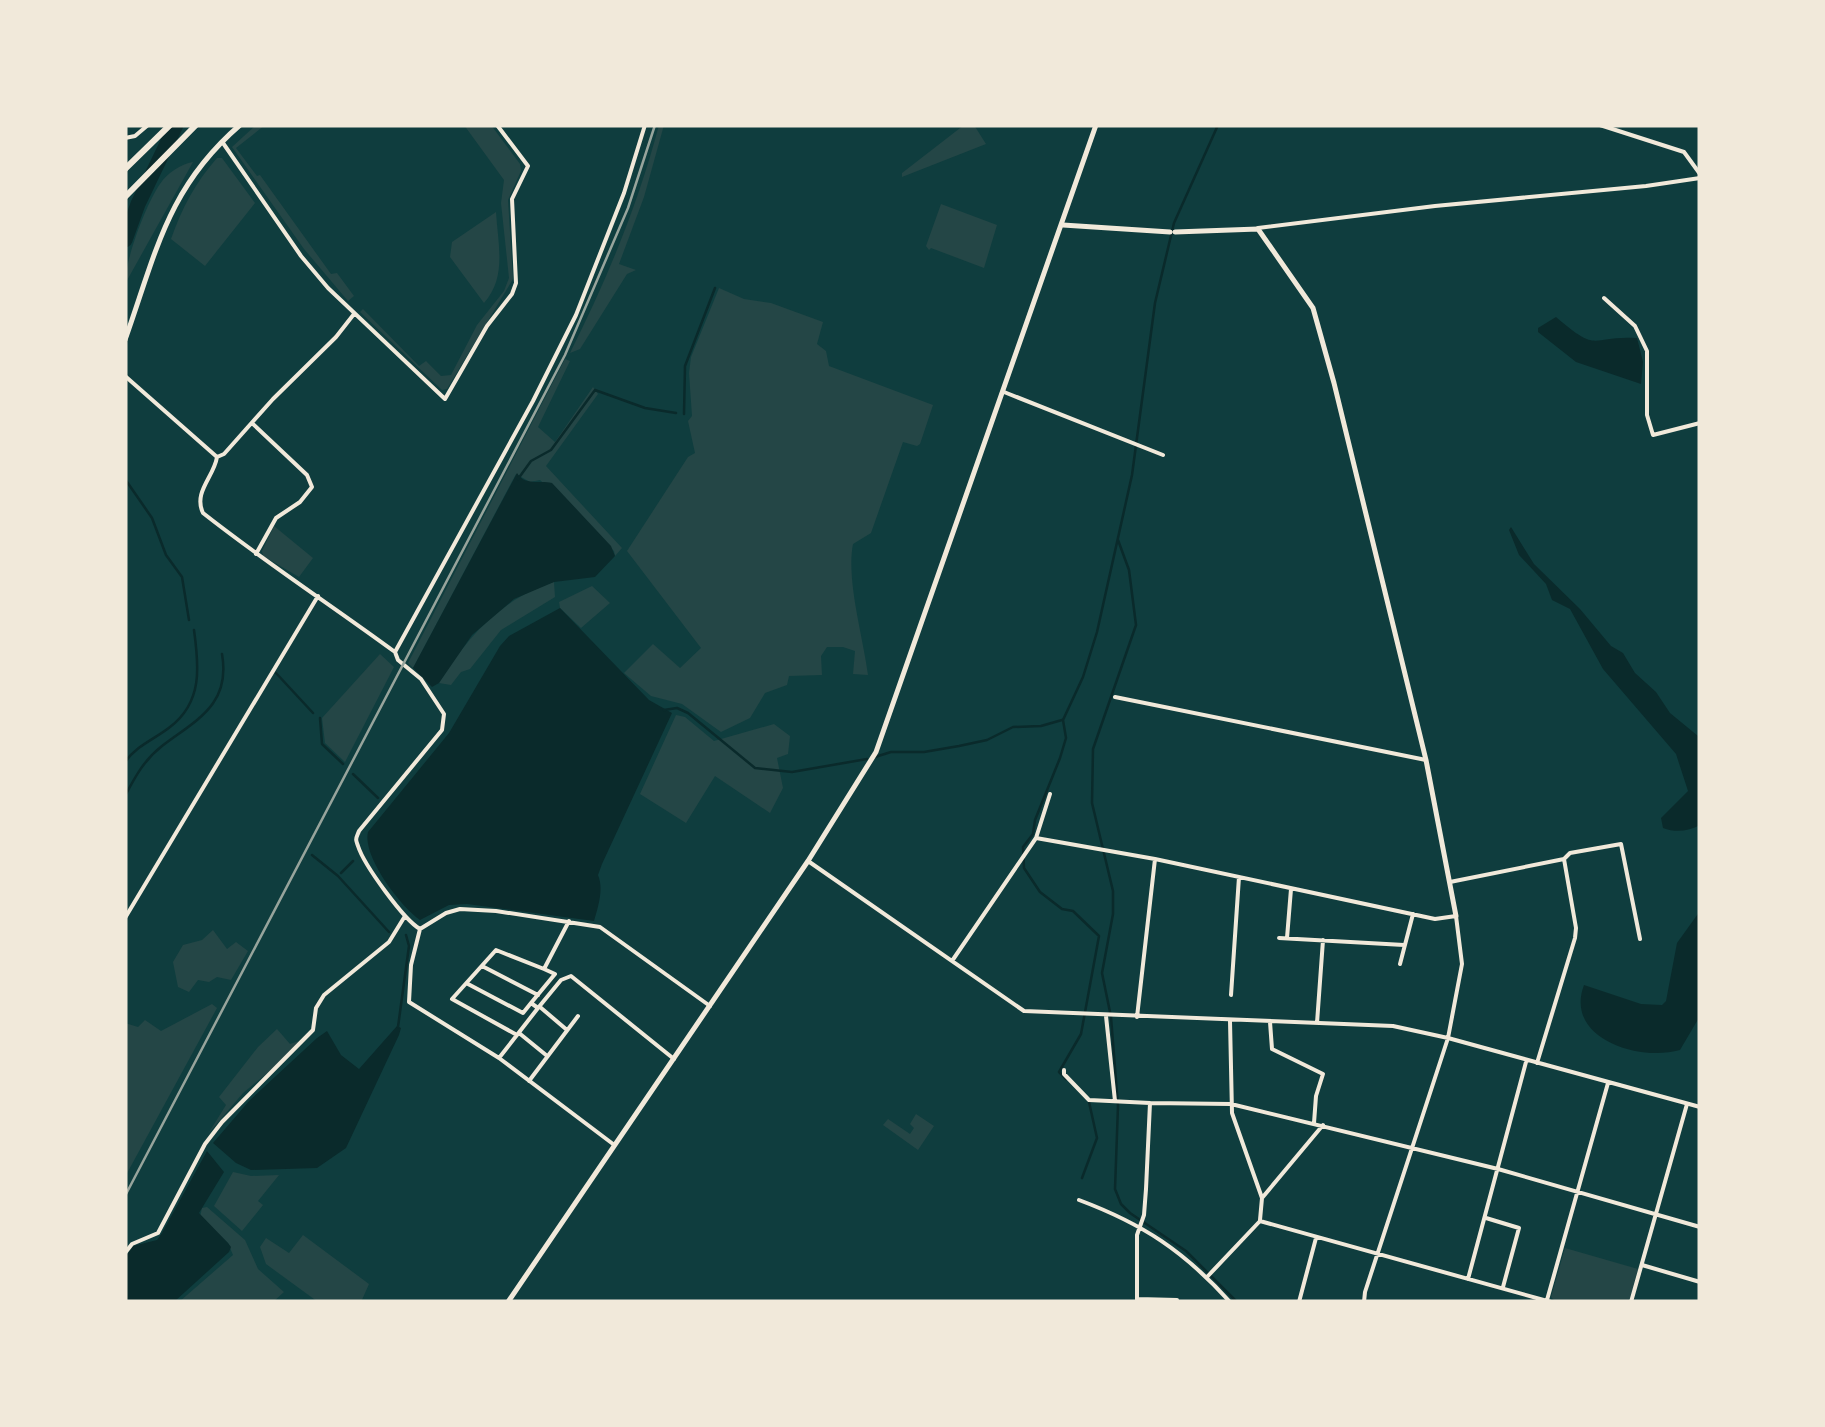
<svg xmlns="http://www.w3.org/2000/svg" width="1825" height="1427" font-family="Signika,sans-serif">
<rect width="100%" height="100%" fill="#0f3d3e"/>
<!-- green -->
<path fill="#244646" d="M256,125H265L236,148L257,176L260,175L331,274L337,273L354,296L348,301L304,249L232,147Z
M464,125H491L520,164L521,171L508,200L513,279L447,389L442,390L360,312L363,309L419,366L426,361L441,376L451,375L477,325L504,291L509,278L501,203L504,180Z
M659,125H664L644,197L619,264L636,270L627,274L580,349L570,353C607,279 638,205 659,125Z
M964,125H974L986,144L902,177V173Z
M217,158H222L255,203L205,266L171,239C182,208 195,183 217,158Z
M193,162L125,284C125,260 146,204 160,184C167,173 181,164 193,162Z
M941,204L997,225L984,268L931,248L929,250L926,246Z
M496,212C498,245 507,277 484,303L450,257L452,242Z
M719,288L744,299L771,303L823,322L817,344L826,351L829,366L933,405L920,444L917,446L903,442L871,533L853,544C846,580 863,636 868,675L853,674L855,651L843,647H827L821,656L822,675L789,676L787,685L765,693L750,718L721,732L682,704L651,696L624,673L653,644L680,668L701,648L627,551L688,457L695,453L688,421L692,416L689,373L691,357Z
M565,359L570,361L538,427L555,442L593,387L598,394L546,466L622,548L615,556L614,551L540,480L530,482L516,474L413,668L408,663Z
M274,526L313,558L299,577L263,556L262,551Z
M554,582L555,597L501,630L470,669L461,672L451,685L439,683C466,638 502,598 554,582Z
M592,586L610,603L581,628L560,608L559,602Z
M380,654L394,667L345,762L325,743L322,718Z
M676,715L685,717L714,741L774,724L790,736L788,754L777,758L783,788L770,813L715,776L686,823L640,794Z
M213,930L227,949L236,942L248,951L231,980L217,977L209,982L198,980L189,992L178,987L173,962L183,945L202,940Z
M212,1004L217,1008L125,1177V1023L138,1027L145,1020L161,1031Z
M277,1029L290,1044L299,1041L284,1059L243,1093L208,1134L226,1105L219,1097L258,1047Z
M916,1114L934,1126L918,1150L883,1125L888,1119L910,1134L914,1128L910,1124Z
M233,1172L251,1176L279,1175L258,1201L263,1205L242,1231L214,1206Z
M207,1207L245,1240L258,1269L284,1292L273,1302H179L233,1255L228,1243L200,1217L202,1208Z
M303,1235L369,1284L361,1302H318L266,1264L260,1247L266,1238L289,1253Z
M1565,1248L1638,1269L1629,1302L1554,1300L1551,1297Z"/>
<!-- water -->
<path fill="#0a2a2b" d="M1556,317C1600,355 1589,335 1637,338L1643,362L1641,384L1576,362L1538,332V328Z
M517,473C525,486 539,480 552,483L611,546L615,556L595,577L554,582L514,599L472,635L439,683L432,687L413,668Z
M1511,527L1534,564L1580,609L1611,646L1623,653L1635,673L1656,692L1670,713L1698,736L1700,825C1689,831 1676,833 1663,828L1661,818L1688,791L1676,754L1603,669L1570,609L1552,600L1546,584L1519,555L1509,530Z
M560,608L649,700L672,713L602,864L598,875C604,889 598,907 594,921L467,904L449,905L420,920C400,906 362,856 368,832L449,733L500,646L509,636Z
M1700,911V1016L1680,1050C1638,1062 1564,1038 1584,985L1641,1004L1662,1005L1666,1001L1677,943Z
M397,1026L401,1028L399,1035L346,1148L317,1168L251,1170L236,1163L213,1143L249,1101L317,1038L327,1031L341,1055L359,1069Z
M207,1151L224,1172L199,1213L228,1243L231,1247L229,1252L174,1302H125V1258L133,1246L157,1240L162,1233Z"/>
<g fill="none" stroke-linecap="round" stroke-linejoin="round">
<!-- stream -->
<path stroke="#0a2a2b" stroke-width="2.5" d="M684,414L685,366L715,288
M125,479L152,518L166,555L182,577L189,620
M518,479L531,461L551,450L595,390L645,408L676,413
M1118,540L1129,570L1136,625L1093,749L1092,803L1113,891V914L1102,973L1111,1017L1118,1106L1115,1189L1121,1204L1130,1213L1186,1251L1237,1302
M276,673L313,713
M664,710L677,708L688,713L755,768L792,772L867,759
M320,718L322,744L343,764
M875,757L891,752H924L959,746L987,740L1013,727L1041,726L1062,720
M125,762C137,745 155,739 170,727C203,702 199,666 194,630
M353,774L378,798
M125,796C135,777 144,760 162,746C196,720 231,705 222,654
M312,855L338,876L389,932
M341,873L353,861
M398,1027L409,946L406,935
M1066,1079L1059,1072L1081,1034L1099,936L1073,911L1062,909L1040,892L1024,868L1023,847L1033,834L1035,820L1060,758L1066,738L1063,720L1083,677L1097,632L1132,475L1155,303L1174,223L1218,125
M1082,1178L1097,1138L1089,1102"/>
<!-- river -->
<path stroke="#0a2a2b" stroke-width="15" d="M125,240L138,204L176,125"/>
<!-- minor -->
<path stroke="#f1e9da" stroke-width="4" d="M1600,125L1684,152L1700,174
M125,138L135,136L148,125
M223,143L301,256L328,288L445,399L487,326L512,294L516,283L512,199L528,166L497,125
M1258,228L1435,206L1646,186L1700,178
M1604,298L1635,326L1647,351V415L1653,435L1700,423
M354,314L336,337L273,399L224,454L217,457C214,477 193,492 203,513C265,562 331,605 395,652L398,660L421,679L444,714L442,730L359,831C356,839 355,838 358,846C364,865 404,920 420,929
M125,376L217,457
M1004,392L1163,455
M252,423L307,475L312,487L300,502L276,518L256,554
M395,652L533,401L576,315L624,193L645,125
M1115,697L1426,760
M1036,838L1155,859L1435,919L1456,916L1462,964L1448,1038L1365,1292L1364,1302
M808,861L1024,1011L1393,1026L1448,1038L1700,1107
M1450,882L1564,859L1570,853L1621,844L1640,939
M125,918L318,596
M1279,938L1404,945
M1287,938L1291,889
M952,961L1036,838L1050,794
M1400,964L1413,914
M482,966L538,995
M468,984L523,1013L531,1003
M1231,995L1239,877
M540,1007L567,1030
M538,1008L561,980L571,976L674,1059
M1106,1016L1115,1101
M1137,1017L1155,859
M1230,1021L1232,1113L1262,1198L1260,1220
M1270,1022L1272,1049L1323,1074L1316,1096L1314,1123
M1317,1023L1323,940
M519,1033L546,1055
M517,1035L452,999L496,950L544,969
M499,1058L538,1008L531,1003L555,974L544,969L569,921
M1537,1063L1575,938L1576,928L1564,859
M1064,1070V1074L1089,1100L1150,1103
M529,1081L578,1016
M613,1144L499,1058L409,1002L411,965L420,929L446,913L460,909L496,911L600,927L710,1006
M1262,1198L1323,1125
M1079,1200C1143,1224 1184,1251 1230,1302
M1486,1218L1519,1228L1503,1287
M125,1253L132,1244L158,1233L205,1144L222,1122L313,1030L316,1008L324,995L389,942L405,916
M1642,1265L1700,1282
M1207,1277L1260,1221L1551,1302
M1468,1279L1526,1062
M1138,1299L1177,1300
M1547,1300L1608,1083
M1137,1302V1235L1144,1215L1146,1189L1150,1103L1231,1104L1498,1169L1700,1227
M1299,1302L1316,1238
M1631,1302L1687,1104"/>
<!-- tertiary -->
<path stroke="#f1e9da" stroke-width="5" d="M1063,225L1170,232
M1175,232L1258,229L1313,308L1334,383L1426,760L1456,916
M125,340C156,253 167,188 240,125"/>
<!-- secondary -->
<path stroke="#f1e9da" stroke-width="5" d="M508,1302L808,861L876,752L1096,125"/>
<!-- motorway -->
<path stroke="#f1e9da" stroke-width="6" d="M125,169L170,125
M125,197L196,125"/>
<!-- rail -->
<path stroke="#97a49c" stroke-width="2.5" d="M125,1196L565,355L628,208L655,125"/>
</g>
<!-- border -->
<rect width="1825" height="1427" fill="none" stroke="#f1e9da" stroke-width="255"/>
</svg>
